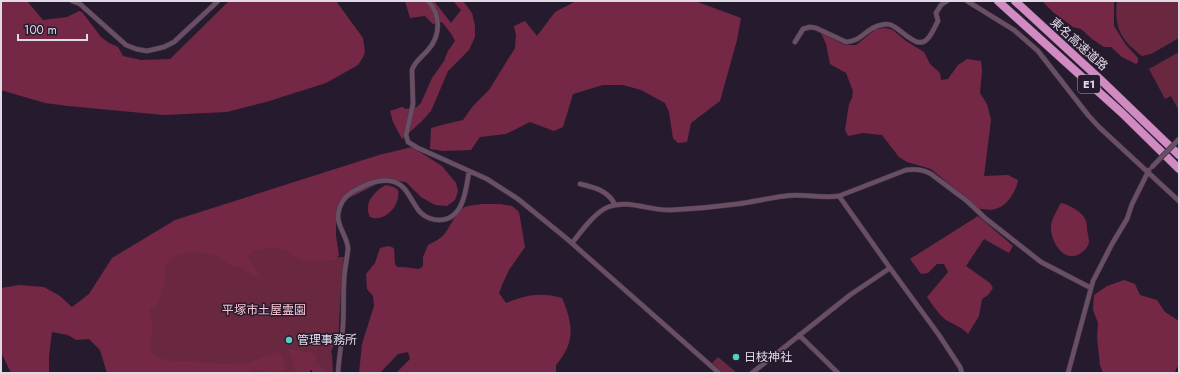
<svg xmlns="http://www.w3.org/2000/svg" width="1180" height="374" font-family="Jost,'Noto Sans JP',sans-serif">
<rect width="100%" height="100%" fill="#261b2e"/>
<!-- green -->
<path fill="#692840" d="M1117,1H1179V38L1151,54L1142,56C1121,39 1114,29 1117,1Z
M1179,52V111L1171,96L1165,99L1149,69Z
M203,246H284L304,259L344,257L341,288L338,343L336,345H334L331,352L332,354L333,373H141L133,357L161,269L175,254Z
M718,357L737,373H723L712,363Z"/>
<!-- forest -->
<path fill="#752846" d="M1,1H27L43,20L67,17L79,11L82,12L101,37L109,43L118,47L123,56L141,60L170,59L229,1H336L363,38L365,52L363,57L358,65L326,83L266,102L227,112L164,115L68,106L45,103L1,90Z
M405,1H434L451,23L461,10L453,1H463L472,13L475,26V37L469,50L448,71L431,111L422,121L402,139L393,122L390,111L402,107L406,109L417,107L421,103L432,78L444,61L448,51L455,41L452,35L442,22L433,24L425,16L410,18Z
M576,1H695L741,18L737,40L720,101L691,123L687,142L678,143L673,138L669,112L665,103L641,90L623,85H603L573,94L563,127L554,131L530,122L506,134L480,137L471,150L443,151L430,149L431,128L446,124L463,120L473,106L489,90L515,48L516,35L514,26L525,21L537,36L555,12Z
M1042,1H1114V26L1126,45L1138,58V62L1136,64L1122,57L1111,47H1104L1092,39L1081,29L1073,27L1053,12Z
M885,28L893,30L906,41L924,52L930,64L940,73L941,80L948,79L958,65L967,59L981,61L982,70L980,93L987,104L991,120L984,176L1008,175L1018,180C1017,189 1008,205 998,208C992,211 985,209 979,209L931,169L907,162L899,157L882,135L863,133L848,136L845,130L849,104L852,98L853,91L846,73L830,64L826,44L821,33L845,45H856L876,29Z
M412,147L442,166L456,183L458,191L455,200L447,206L435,205L421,197L406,182L385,180L343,201L336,219V236L339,255L335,260L312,261L300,260L285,249L268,248L254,250L248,257L260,277L252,275L240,267L230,265L221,257L194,251L175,256L166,266L164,283L158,303L149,310L153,325L150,352L157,357L171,361H191L223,364L249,363L278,351L282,358L285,370L269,372L253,369L249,373H107L100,350L89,339L76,340L68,335L52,332L49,356V373H11L1,352V288L19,285L44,287L60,296L72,307L89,294L112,258L175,220L379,155Z
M386,185L394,187L398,190C401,205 385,223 370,217C369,214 367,210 368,207C368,198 378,189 386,185Z
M1062,203C1071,206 1083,212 1086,221C1087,224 1087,227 1087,230C1088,234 1089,239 1089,242C1088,247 1085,250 1082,252C1066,266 1050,242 1051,226C1052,218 1057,211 1060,204Z
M482,204H500L512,206L519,212L525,247L509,270L502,285L499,293L506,303C527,295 540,292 562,298C573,324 576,342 556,365V373H396L410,359L408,352L398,354L380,373H359L362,344L374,306L373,296L367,289L366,274L375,263L380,248L389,246L394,248L395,264L397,267H403L419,269L423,266V257L428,245C434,242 442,238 446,232C451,224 456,214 463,208C468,205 476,205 482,204Z
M978,216L1013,246L1009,253L984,239L966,266L990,283L993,288L988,295L982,299L979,316L968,334C962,327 954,325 946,320C938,314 933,305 927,297L948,272L944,264H937L928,273L921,274L910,259Z
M1124,280L1135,284L1140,295L1157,300L1165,312L1179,321V365L1176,369L1175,373H1103L1100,365L1097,337L1098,323L1093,310L1094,295L1107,286Z
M287,348L316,354V363L328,373H301L294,370L291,356Z"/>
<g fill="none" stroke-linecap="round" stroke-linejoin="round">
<!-- stream -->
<path stroke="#000b37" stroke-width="1.5" d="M311,371L312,373"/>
<defs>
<path id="street" d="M72,1L80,4L126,45L136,49L147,51L164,47L174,42L218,1
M428,1C441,15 441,35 428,50C422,57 415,61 412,70L413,104L407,131L406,135L408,142L418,148L436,156L487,179L518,199L566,238L719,373
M967,1L1014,30L1038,51L1088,115L1099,127L1179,201
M795,42L803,29L810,27L816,28L846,42C861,42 867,27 881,25C885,24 890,24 893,26C903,31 919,52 929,37C933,32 935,26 938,21L936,13L941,5L947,1
M580,184C594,187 609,191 615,205
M839,196L890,268L939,335L960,367L962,373
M572,243C581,232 595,212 608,207C628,199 650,211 671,210C693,209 715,207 737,204C753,202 769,198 785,196C803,193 821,199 839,196L906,170C915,169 923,169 931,174L967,201L985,218L1041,262L1091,288
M799,335L838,373
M338,373C339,357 342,341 343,325C344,311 343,296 344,282C344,271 347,260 348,249C348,237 337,227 338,215C339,206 344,197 352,192C365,185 380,177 395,182C408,187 411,202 420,212C425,217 432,220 439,220C464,220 466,189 469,171
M752,373L850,295L890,268
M1068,373L1093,281L1112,244L1127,219L1132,204L1149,170"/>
<path id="highway" d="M998,1L1122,113L1179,169
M1015,1L1102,81L1179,155"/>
</defs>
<!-- street casing -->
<use href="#street" stroke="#403648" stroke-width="5.5"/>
<!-- highway casing -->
<use href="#highway" stroke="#403648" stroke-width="9"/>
<!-- street -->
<use href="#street" stroke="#6a4e64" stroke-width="4.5"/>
<!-- highway -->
<use href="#highway" stroke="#d28bc2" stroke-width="8"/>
<defs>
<path id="street-bridge" d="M1152,167L1179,139"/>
</defs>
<!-- street-bridge casing -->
<use href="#street-bridge" stroke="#403648" stroke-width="5.5" stroke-linecap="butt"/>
<!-- street-bridge -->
<use href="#street-bridge" stroke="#6a4e64" stroke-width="4.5"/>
</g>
<!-- markers -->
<g fill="#57cec1" stroke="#261b2e" stroke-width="1.5">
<circle cx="289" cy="340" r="4"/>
<circle cx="736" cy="357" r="4"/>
</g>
<g text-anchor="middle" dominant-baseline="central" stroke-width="3" stroke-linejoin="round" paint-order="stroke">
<!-- shield labels -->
<rect fill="#261b2e" stroke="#a8a0af" stroke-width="1" x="1078" y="75" width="22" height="18" rx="3"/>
<g font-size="11" font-weight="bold" fill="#e0d9e6">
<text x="1089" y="84">E1</text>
</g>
<!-- street labels -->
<g font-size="12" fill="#e0d9e6" stroke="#261b2e">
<text transform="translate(1079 44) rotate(42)">東名高速道路</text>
</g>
<!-- park labels -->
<g font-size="12" fill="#f5c5d3" stroke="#261b2e">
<text x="264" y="310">平塚市土屋霊園</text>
</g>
<!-- poi labels -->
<g font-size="12" fill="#e0d9e6" stroke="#261b2e" text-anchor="start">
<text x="297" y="340">管理事務所</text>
<text x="744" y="357">日枝神社</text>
</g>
</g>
<!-- border -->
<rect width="1180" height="374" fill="none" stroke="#e0d9e6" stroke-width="4"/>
<!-- scale -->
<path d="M18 34v6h69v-6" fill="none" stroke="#e0d9e6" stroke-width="2"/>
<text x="24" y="34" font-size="12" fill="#e0d9e6" stroke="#261b2e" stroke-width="3" paint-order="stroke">100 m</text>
</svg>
